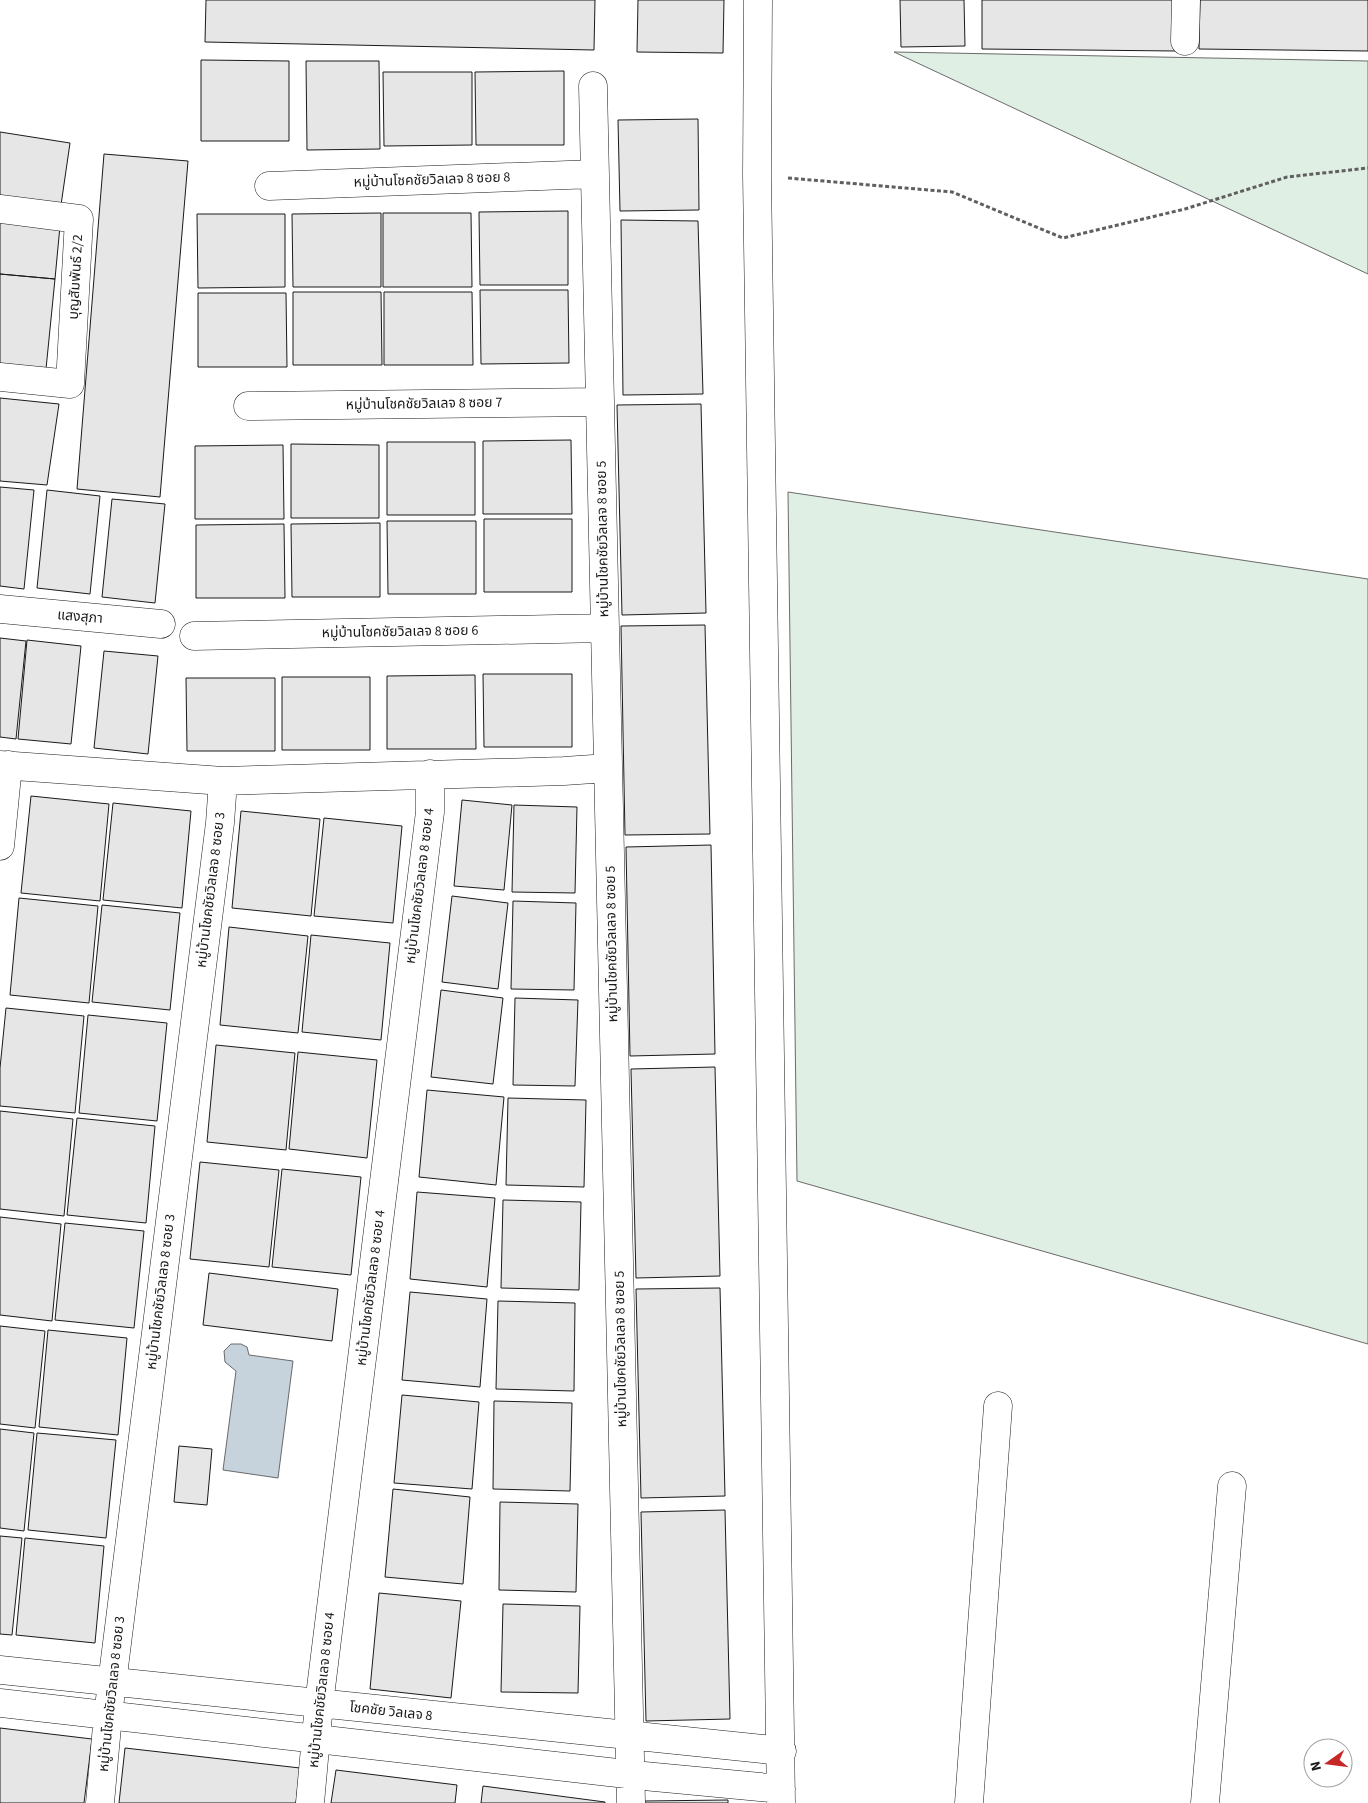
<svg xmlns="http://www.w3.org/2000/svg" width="1368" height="1803" font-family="'Source Sans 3','Noto Sans Thai',sans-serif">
<rect width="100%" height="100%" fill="#fff"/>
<!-- green -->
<path fill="#e0efe3" stroke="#6a6a6a" d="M894,52L1368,61V274Z
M788,492L1368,579V1344L797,1181Z"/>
<!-- water -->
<path fill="#c6d2dc" stroke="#6a6a6a" d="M231,1344H241L247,1347L249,1355L293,1361L278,1478L223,1470L236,1371L225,1362L224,1351Z"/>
<!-- building -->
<path fill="#e6e6e6" stroke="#1a1a1a" d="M206,0H595L594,50L205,42Z
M638,0H724L723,53L637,52Z
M900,0H964L965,46L901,47Z
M982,0H1176V51L982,49Z
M1200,0H1368V51L1199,49Z
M201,60L289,61V141H201Z
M306,61H379L380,149L307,150Z
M564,71V145H476L475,72Z
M383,72H472V145L384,146Z
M698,119L699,210L620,211L618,120Z
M0,132L70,143L61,205L0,196Z
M104,154L188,161L160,497L77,489Z
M568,211V285H480L479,212Z
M381,213V287H293L292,214Z
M383,213H471L472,287H383Z
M197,214H285V287L198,288Z
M0,218L60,226L55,279L0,274Z
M621,220L698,221L703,394L623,395Z
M0,274L55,279L46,369L0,364Z
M480,290H568L569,363L481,364Z
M293,292H381L382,365H293Z
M384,292H472L473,365H384Z
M198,293H286L287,367H198Z
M0,398L59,404L47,485L0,481Z
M701,404L706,613L622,615L617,405Z
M571,440L572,514H483V441Z
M387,442H475V515H387Z
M291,444L379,445V518H291Z
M283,445L284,519H195V446Z
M0,487L34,490L24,589L0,586Z
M47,490L100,496L90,594L37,588Z
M112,499L165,504L155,603L102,597Z
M484,519H572V592H484Z
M387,521H476V594H388Z
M380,523V597H292L291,524Z
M284,524L285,598H196V525Z
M705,625L710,834L625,835L621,626Z
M0,638L26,641L16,739L0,737Z
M27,640L81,646L71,744L18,739Z
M104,651L158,656L148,754L94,748Z
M483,674H572V747H484Z
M475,675L476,749H387V676Z
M282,677H370V750H282Z
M186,678H275V751H187Z
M31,796L109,804L100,901L21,893Z
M462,800L512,805L504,890L454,886Z
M113,803L191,811L182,908L103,900Z
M514,805L577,807L575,893L512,892Z
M241,811L320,819L311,916L232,908Z
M324,818L402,826L393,923L314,916Z
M711,845L715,1054L630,1056L626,847Z
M452,896L508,903L498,989L442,982Z
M19,898L98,906L89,1003L10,995Z
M513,901L576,903L574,990L511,989Z
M102,905L180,913L170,1010L92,1002Z
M229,927L308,936L298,1033L220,1025Z
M311,935L390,943L381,1040L302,1032Z
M441,990L503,998L493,1084L431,1077Z
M515,998L578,1000L575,1086L513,1085Z
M6,1008L84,1016L75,1113L0,1106V1068Z
M88,1015L167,1023L157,1121L79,1113Z
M216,1045L295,1053L286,1150L207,1142Z
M298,1052L377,1060L367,1158L289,1149Z
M715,1067L720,1276L636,1278L631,1069Z
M427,1090L504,1097L496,1185L419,1177Z
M508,1098L586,1100L584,1187L506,1185Z
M0,1111L73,1119L64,1216L0,1209Z
M77,1118L155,1126L146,1223L67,1215Z
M200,1162L279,1170L269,1267L190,1259Z
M282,1169L361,1177L351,1275L272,1267Z
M417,1192L495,1198L487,1287L410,1279Z
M503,1200L581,1202L579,1290L501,1288Z
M0,1217L61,1224L52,1321L0,1315Z
M65,1223L144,1231L134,1328L55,1320Z
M209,1273L338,1289L332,1341L203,1325Z
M720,1288L725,1496L641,1498L636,1289Z
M410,1292L487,1299L480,1387L402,1380Z
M498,1301L575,1303L574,1391L496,1389Z
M0,1326L45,1331L35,1428L0,1424Z
M48,1330L127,1338L118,1435L39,1427Z
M402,1395L479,1402L472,1489L394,1483Z
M494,1401L572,1403L570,1491L493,1489Z
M0,1429L34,1433L24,1531L0,1528Z
M37,1433L116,1440L106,1538L28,1530Z
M179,1446L212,1449L207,1505L174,1502Z
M393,1489L470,1497L463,1584L385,1577Z
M500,1502L578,1504L576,1592L499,1590Z
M725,1510L730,1719L646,1721L641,1512Z
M0,1536L22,1538L12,1635L0,1634Z
M25,1538L104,1546L95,1643L16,1635Z
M379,1593L461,1601L451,1698L370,1689Z
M503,1604L580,1606L578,1693L501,1692Z
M0,1728L92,1739L84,1803H0Z
M125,1748L300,1768L296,1803H119Z
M336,1770L457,1785L455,1803H331Z
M483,1786L605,1802V1803H481Z
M728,1800V1803H643V1801Z"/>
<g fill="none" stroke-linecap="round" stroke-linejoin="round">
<defs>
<path id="street" d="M758,0L757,175L781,1803
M1185,41L1186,0
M593,86L631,1803
M269,186L595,174
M0,209L79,219L70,384L0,377
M248,406L600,402
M0,609L161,624
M194,636L605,628
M0,765L223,781L564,771L608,768
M0,846L8,765
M0,1670L782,1751
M0,1703L644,1776L781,1789
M100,1803L108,1715L220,823L223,781
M310,1803L319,1704L430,812V774
M969,1803L998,1406
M1205,1803L1232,1486"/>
</defs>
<!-- street casing -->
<use href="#street" stroke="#1a1a1a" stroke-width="29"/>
<!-- path -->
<path stroke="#5f5f5f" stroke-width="3" stroke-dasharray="4 2.5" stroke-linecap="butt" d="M788,178L952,192L1063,238L1185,209L1287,177L1368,168"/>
<!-- street -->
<use href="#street" stroke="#fff" stroke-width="28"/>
</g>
<g text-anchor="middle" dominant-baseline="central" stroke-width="4" stroke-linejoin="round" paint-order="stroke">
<!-- street labels -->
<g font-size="14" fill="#1a1a1a" stroke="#fff">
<text transform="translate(432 180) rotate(-2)">หมู่บ้านโชคชัยวิลเลจ 8 ซอย 8</text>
<text transform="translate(76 277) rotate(-87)">บุญสัมพันธ์ 2/2</text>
<text transform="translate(424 404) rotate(-1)">หมู่บ้านโชคชัยวิลเลจ 8 ซอย 7</text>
<text transform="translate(603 539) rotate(-91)">หมู่บ้านโชคชัยวิลเลจ 8 ซอย 5</text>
<text transform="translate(80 617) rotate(5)">แสงสุภา</text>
<text transform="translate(400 632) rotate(-1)">หมู่บ้านโชคชัยวิลเลจ 8 ซอย 6</text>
<text transform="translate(420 886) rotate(-83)">หมู่บ้านโชคชัยวิลเลจ 8 ซอย 4</text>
<text transform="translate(211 890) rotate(-83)">หมู่บ้านโชคชัยวิลเลจ 8 ซอย 3</text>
<text transform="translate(612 944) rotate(-91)">หมู่บ้านโชคชัยวิลเลจ 8 ซอย 5</text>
<text transform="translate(371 1288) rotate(-83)">หมู่บ้านโชคชัยวิลเลจ 8 ซอย 4</text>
<text transform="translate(161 1292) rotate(-83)">หมู่บ้านโชคชัยวิลเลจ 8 ซอย 3</text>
<text transform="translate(621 1349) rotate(-91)">หมู่บ้านโชคชัยวิลเลจ 8 ซอย 5</text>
<text transform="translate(322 1690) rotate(-84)">หมู่บ้านโชคชัยวิลเลจ 8 ซอย 4</text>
<text transform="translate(112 1694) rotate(-84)">หมู่บ้านโชคชัยวิลเลจ 8 ซอย 3</text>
<text transform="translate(391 1712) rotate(6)">โชคชัย วิลเลจ 8</text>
</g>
</g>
<!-- north arrow -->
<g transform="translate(1328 1763) rotate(256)"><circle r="24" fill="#ffffff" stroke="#a3a3a3"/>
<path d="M0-4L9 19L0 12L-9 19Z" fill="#c62828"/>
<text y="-8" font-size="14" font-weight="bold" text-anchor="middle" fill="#1a1a1a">N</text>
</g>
</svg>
